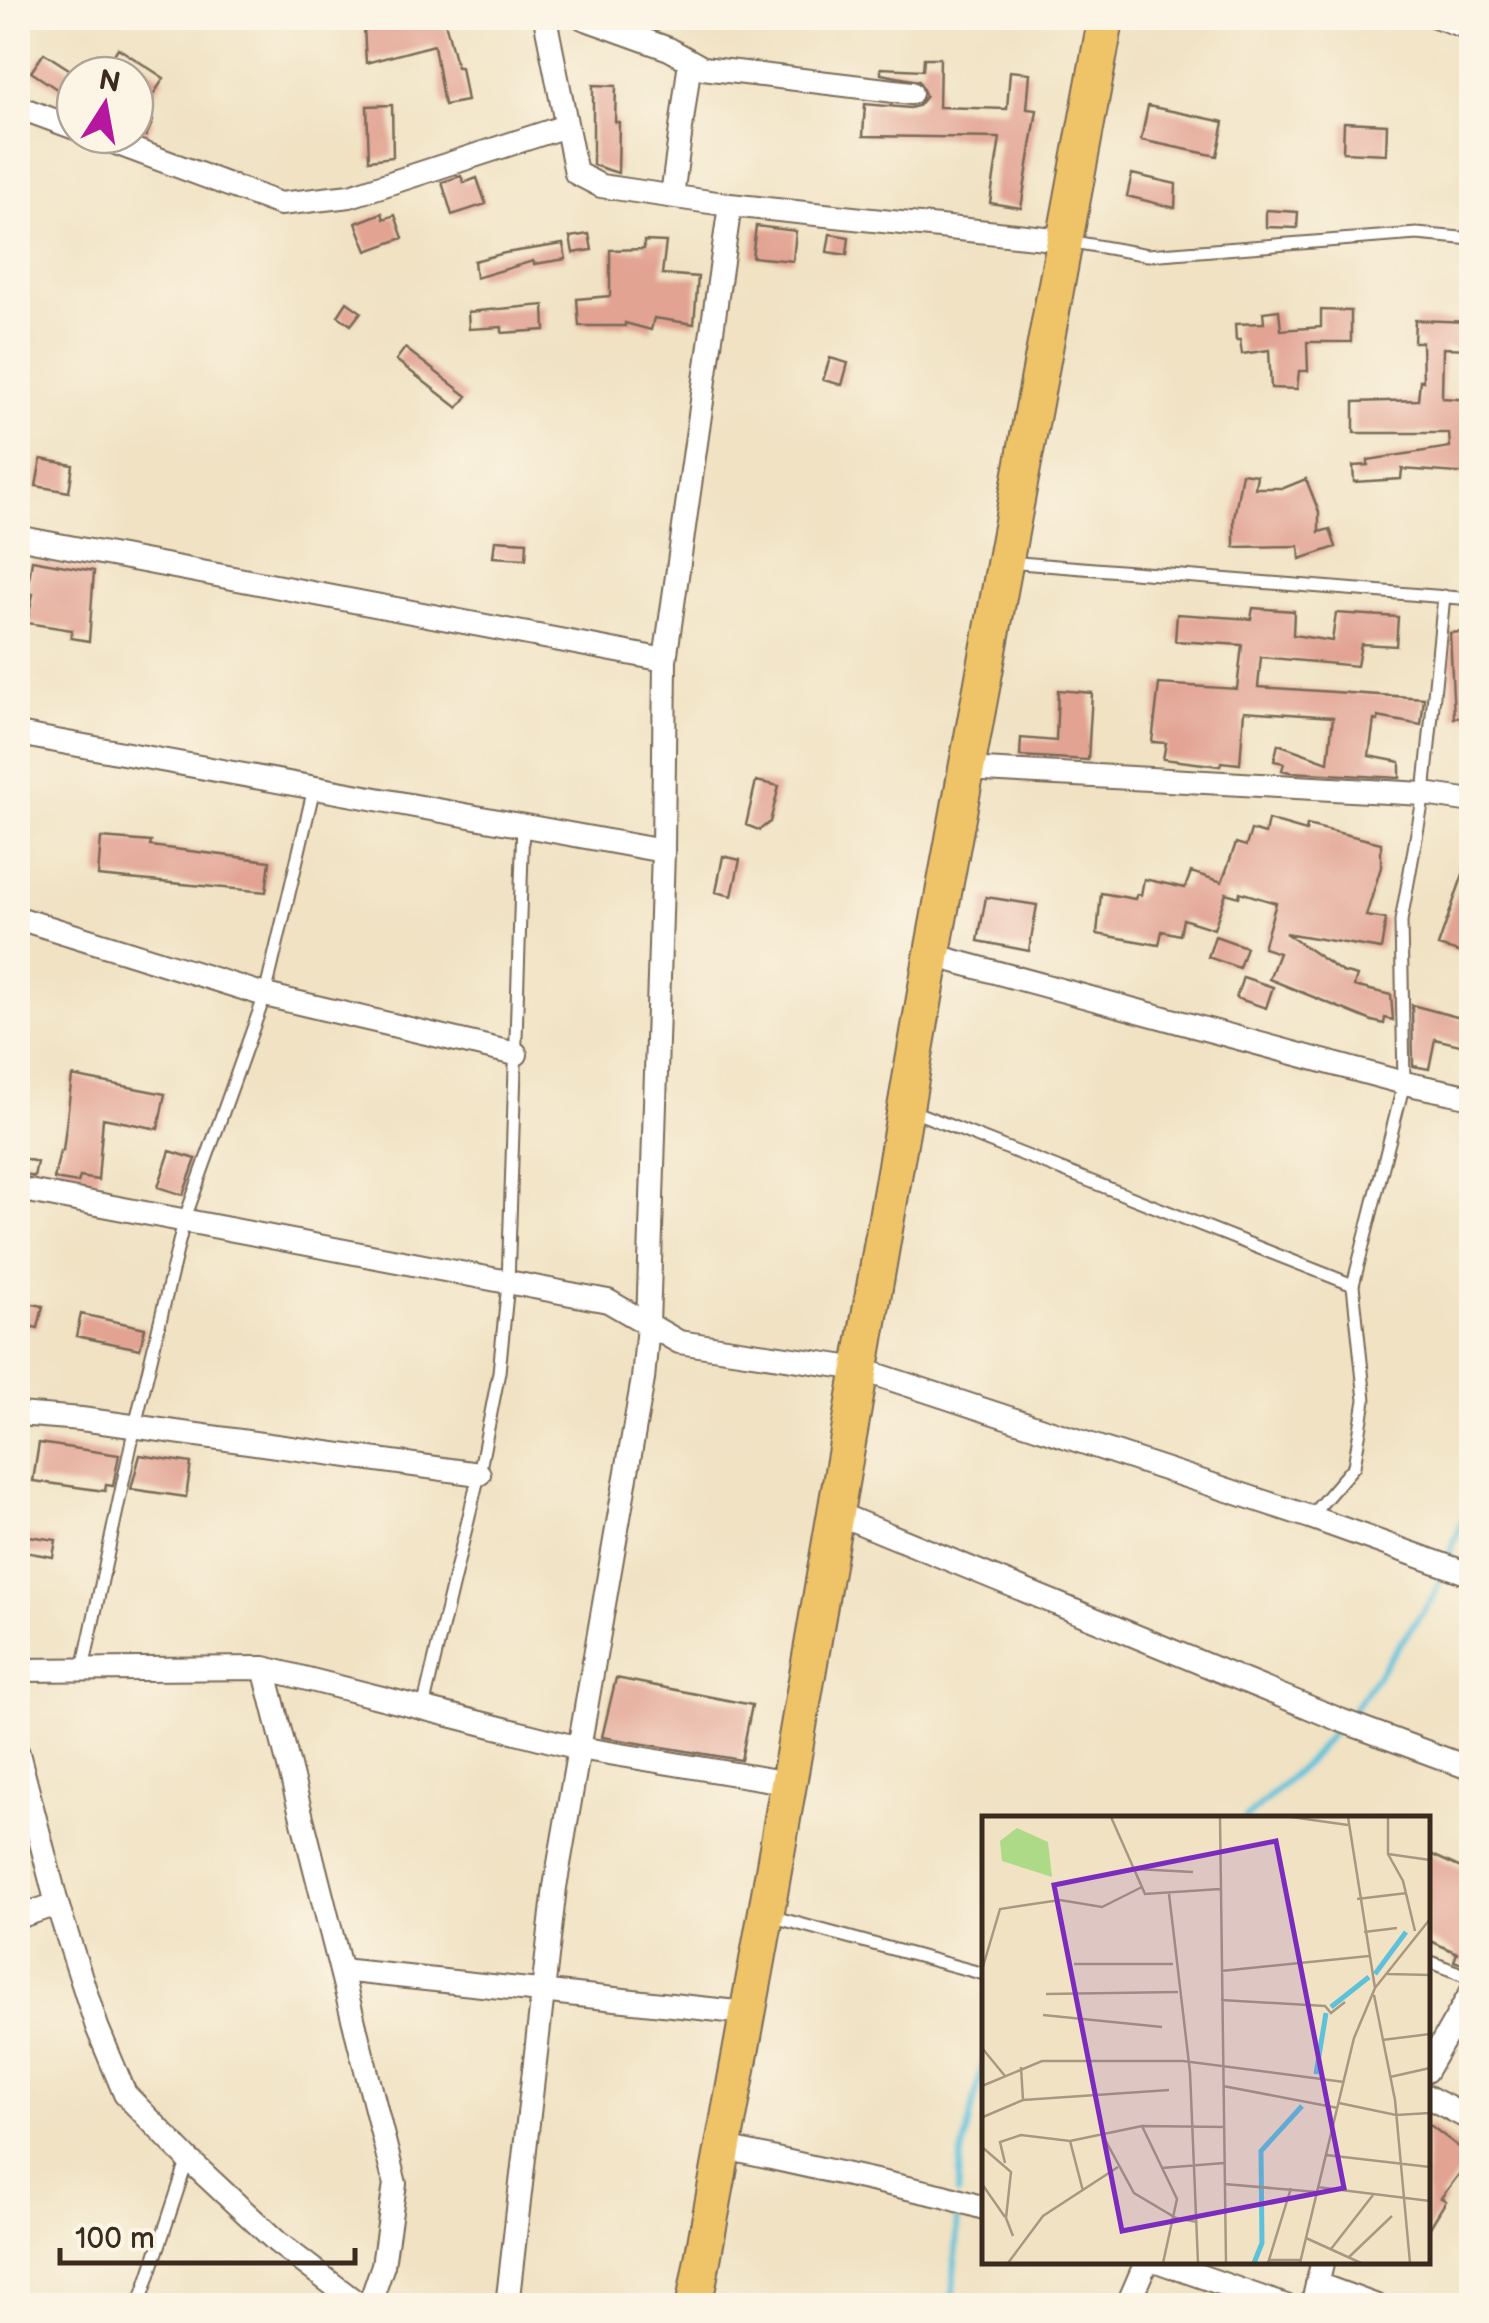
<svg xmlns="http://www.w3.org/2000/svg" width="1489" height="2323" font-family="'Balsamiq Sans',sans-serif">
<rect width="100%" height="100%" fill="#fcf5e5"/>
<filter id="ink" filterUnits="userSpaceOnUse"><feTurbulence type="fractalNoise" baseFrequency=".01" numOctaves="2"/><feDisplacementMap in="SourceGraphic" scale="20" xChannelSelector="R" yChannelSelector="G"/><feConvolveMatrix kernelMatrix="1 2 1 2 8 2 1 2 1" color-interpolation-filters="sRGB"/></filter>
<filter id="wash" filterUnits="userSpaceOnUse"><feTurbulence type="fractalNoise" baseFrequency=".0048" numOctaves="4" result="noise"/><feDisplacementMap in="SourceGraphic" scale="40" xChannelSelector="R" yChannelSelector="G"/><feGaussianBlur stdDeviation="2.25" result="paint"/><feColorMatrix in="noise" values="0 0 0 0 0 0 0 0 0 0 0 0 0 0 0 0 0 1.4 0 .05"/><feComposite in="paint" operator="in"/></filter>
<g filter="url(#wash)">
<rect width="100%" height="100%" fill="#f0e2c3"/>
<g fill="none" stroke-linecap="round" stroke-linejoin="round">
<!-- stream -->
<path stroke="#5dc1db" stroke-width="6" d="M1447,1560L1472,1496
M1354,1708L1434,1596L1443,1572
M1246,1818L1307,1762L1332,1733
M958,2194L961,2160L984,2058
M952,2306L958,2207"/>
</g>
<g id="blocks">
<!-- building -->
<path fill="#e2a393" d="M409,18H444L457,67H461L467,101L444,105L434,45L366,63L364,27Z
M118,48L164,78L147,104L135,96V75H101Z
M44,53L75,73V101L31,72Z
M924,58H940L939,107L1007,109L1010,71L1030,73L1027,109L1037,110L1021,208L990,203L1000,138L863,136L865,104L910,108L918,106L926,96L919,81L881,74V68L923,70Z
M593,85L616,86L615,122H619L618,173L593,165Z
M392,105L393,157L369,160L367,106Z
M1148,106L1224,122L1217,156L1141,140Z
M135,113L153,121L146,136L135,131Z
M1344,122L1387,124L1386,154L1343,152Z
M1132,174L1176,184L1175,208L1127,196Z
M461,176L464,183L477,178L486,204L452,215L442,182Z
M1266,210L1298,212L1297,228L1266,227Z
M382,213L384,219L395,215L403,238L367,251L356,223Z
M756,226L796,231L793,261L752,257Z
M589,234L592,250L573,253L570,237Z
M830,234L849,237L847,255L827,252Z
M644,241L666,242L662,274L698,277L694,324L654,318L651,330L625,323V326H579L577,299L610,296V250L644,249Z
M563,244L566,259L534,264L533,261L476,278L474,261L505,253Z
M347,302L361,312L351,325L338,316Z
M544,305L545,330L502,333V327L469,329L468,312Z
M1279,310L1281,330L1321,327V310L1351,311V342H1307L1308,371H1299L1297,389L1271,388L1269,350L1242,354L1240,340H1236L1235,324L1264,323L1263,312Z
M1415,320L1472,322V349L1443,348L1442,398L1472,400V474L1402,469L1401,479L1354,482L1353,466L1368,465V460L1450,447L1449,433H1354V402L1418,400L1420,380L1423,381L1422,342H1414Z
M405,348L467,396L458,408L396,360Z
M830,358L848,363L842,385L823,380Z
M41,459L73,465L69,492L36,486Z
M1242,473L1257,475L1255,488H1284L1306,479L1319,512V532L1330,529L1336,547L1300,559L1299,546L1234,547V518Z
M495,540L527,542L526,559L493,557Z
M32,560L94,571L89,641L71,638L72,630L27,623L33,594L27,593Z
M1253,608L1294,611L1293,635L1332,641L1336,613L1398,617L1396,646L1361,644L1357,666L1261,657L1258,687L1424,698L1421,725L1378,717V721L1374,720L1369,756L1400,762V778L1290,772L1282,770L1284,763L1274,761L1278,744L1328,762L1333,717L1244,711L1240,764L1221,762L1220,766L1163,759L1166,743L1152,742L1159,684L1237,689L1242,645L1175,641L1177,614L1251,619Z
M1472,631V716L1454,718L1450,633Z
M1058,690L1092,693L1088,760L1020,756L1021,738L1056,741Z
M756,781L779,786L770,822L759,830L746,825Z
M1268,820L1306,831L1307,825L1381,843V867L1366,916L1386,919L1381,949L1285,933L1342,972L1357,976L1354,986L1391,995L1393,1020L1385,1018L1384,1024L1372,1021L1269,979L1279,953L1263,948L1276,903L1240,892L1239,897L1226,893L1214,929L1183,919L1180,935L1162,931L1159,945L1097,934L1101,893L1135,899L1137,894L1141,895L1144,879L1185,888L1191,872L1222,882L1236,843L1246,846L1251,830L1265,834Z
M101,838L151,842L150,846L270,861L266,892L98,876Z
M723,856L740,860L732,896L716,892Z
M1469,857H1472V956L1438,946Z
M986,897L1037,905L1029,951L978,941Z
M1215,936L1246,947L1239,968L1208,957Z
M1243,977L1273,987L1266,1008L1236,998Z
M1412,1005L1472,1021V1048L1435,1039L1429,1069L1413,1066Z
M72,1076L165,1094L158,1129L103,1118L98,1180L80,1177L78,1183L54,1179L60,1151H63Z
M170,1151L196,1159L183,1195L158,1187Z
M18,1157L37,1162L34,1177L18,1173Z
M28,1303L43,1306L38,1328L23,1325Z
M81,1314L145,1328L140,1349L76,1336Z
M39,1443L119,1455L113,1486L106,1485L105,1491L33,1481Z
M140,1455L191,1463L186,1497L131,1489Z
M22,1535L56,1540L53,1557L19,1551Z
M616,1678L752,1705L741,1760L602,1737Z
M1426,1852L1472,1873V1960L1468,1966L1454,1961L1457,1953L1426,1939Z
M1426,2122L1472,2157L1441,2198L1446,2201L1426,2234Z"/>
</g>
</g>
<g filter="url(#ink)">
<use href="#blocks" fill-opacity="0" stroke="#7a6a58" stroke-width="2.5"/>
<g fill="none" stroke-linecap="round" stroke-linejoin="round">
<defs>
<path id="service" d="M1424,18L1472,35
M1068,241L1148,255L1417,234L1472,239
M1007,562L1472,599
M910,1110L1353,1285
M1310,1517L1354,1466L1365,1400L1353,1285L1404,1083L1401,921L1424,794L1444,596
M83,1669L135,1426L184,1221L265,995L314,788
M423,1708L479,1474L499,1372L508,1284L523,823
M770,1916L984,1974
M1426,1960L1472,1978
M139,2306L188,2159"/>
<path id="minor" d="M545,18L576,173L601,186L730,205L1064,240
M583,18L669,49L703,68L911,93
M18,107L75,128
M94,135L280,204L350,196L566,126
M672,196L690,61
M27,539L665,660
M18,734L663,851
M966,769L1424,794L1472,801
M18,918L265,995L516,1054
M932,955L1404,1083L1472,1097
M18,1189L608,1301L679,1342L860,1369L1310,1517L1472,1575
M18,1414L81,1419L479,1474
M836,1513L1340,1720L1472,1769
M264,1668L395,2184L383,2265L369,2306
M18,1670L264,1668L579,1748L789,1783
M18,1753L57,1904L97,2027L125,2094L188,2159L277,2242L361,2306
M18,1917L57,1904
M341,1970L747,2013
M1426,2071L1472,1991
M1426,2096L1472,2120
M721,2147L944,2196L984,2208
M1154,2260L1286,2306
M1317,2284L1377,2306
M507,2306L555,1887L643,1379L648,1325L663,851L665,660L730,205
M1127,2306L1147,2260
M1312,2306L1323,2260"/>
<path id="primary" d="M694,2306L766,1914L932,955L1106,18"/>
</defs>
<!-- service casing -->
<use href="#service" stroke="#7a6a58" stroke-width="15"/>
<!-- minor casing -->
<use href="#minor" stroke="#7a6a58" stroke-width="26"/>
<!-- primary casing -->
<use href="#primary" stroke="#7a6a58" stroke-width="39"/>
<!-- service -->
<use href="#service" stroke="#fff" stroke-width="11"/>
<!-- minor -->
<use href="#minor" stroke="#fff" stroke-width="22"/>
<!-- primary -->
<use href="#primary" stroke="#efc469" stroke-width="35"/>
</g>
</g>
<!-- overview -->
<g transform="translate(982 1816)">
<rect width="448" height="448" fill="#f0e2c3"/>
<path d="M35,12L66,26L70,61L20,45L18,25Z" fill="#adda87"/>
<path fill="none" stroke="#5dc1db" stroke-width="5" d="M393,158L424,116M349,191L387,161M334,258L344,197M272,447L280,427L279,335L320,290"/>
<path fill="none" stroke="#a89881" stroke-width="2.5" d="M129,1L163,78L238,73M238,1L244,447M309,1L366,9M406,1V38L421,65L433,115M406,38L448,44M153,53L211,56M187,78L208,256L216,447M375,83L425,77M382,116L415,112M92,148H191M0,154L18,93L78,84L120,91L160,71M239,155L387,140M405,158L448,159M393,172L448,103M64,178L196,176M392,179L413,284L428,447M239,184L343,190L349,197L363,186M61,199L180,211M400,224L448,218M0,232L23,260M39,251L41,284M408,261L448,252M0,270L60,245H201L362,266M241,270L356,292M357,287L414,299L448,297M1,301L41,284L187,274M160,310L195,383L181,447M120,318L152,377L194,402L215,406M88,325L101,375M0,331L29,356L24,402L31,420M344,339L448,351M23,347L18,326L39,319L88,325L160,310L242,311M180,352L242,347M0,368L23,401M242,368L335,376M335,371L448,385M324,422L379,447M349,433L391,379M367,441L410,400M287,444H319M26,447L61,400L136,351M286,447L309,372M318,447L372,222L393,172L366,1"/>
<path fill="#7b2cbf" fill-opacity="0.15" stroke="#7b2cbf" stroke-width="5" d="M294,25L362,372L140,415L72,69Z"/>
<rect width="448" height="448" fill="none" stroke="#3b2a1e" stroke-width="5"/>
</g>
<!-- margin -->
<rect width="1489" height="2323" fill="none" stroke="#fcf5e5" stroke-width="60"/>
<!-- north arrow -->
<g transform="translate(105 105) rotate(11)"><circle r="48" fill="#fcf5e5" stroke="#afa495" stroke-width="2.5"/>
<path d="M0-8L18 38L0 25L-18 38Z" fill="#b5179e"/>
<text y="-15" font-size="28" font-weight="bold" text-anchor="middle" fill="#3b2a1e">N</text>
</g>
<!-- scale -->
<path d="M60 2248v15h295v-15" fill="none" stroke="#3b2a1e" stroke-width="5"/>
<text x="75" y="2248" font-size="30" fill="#3b2a1e" stroke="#fcf5e5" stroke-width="8" paint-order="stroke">100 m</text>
</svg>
